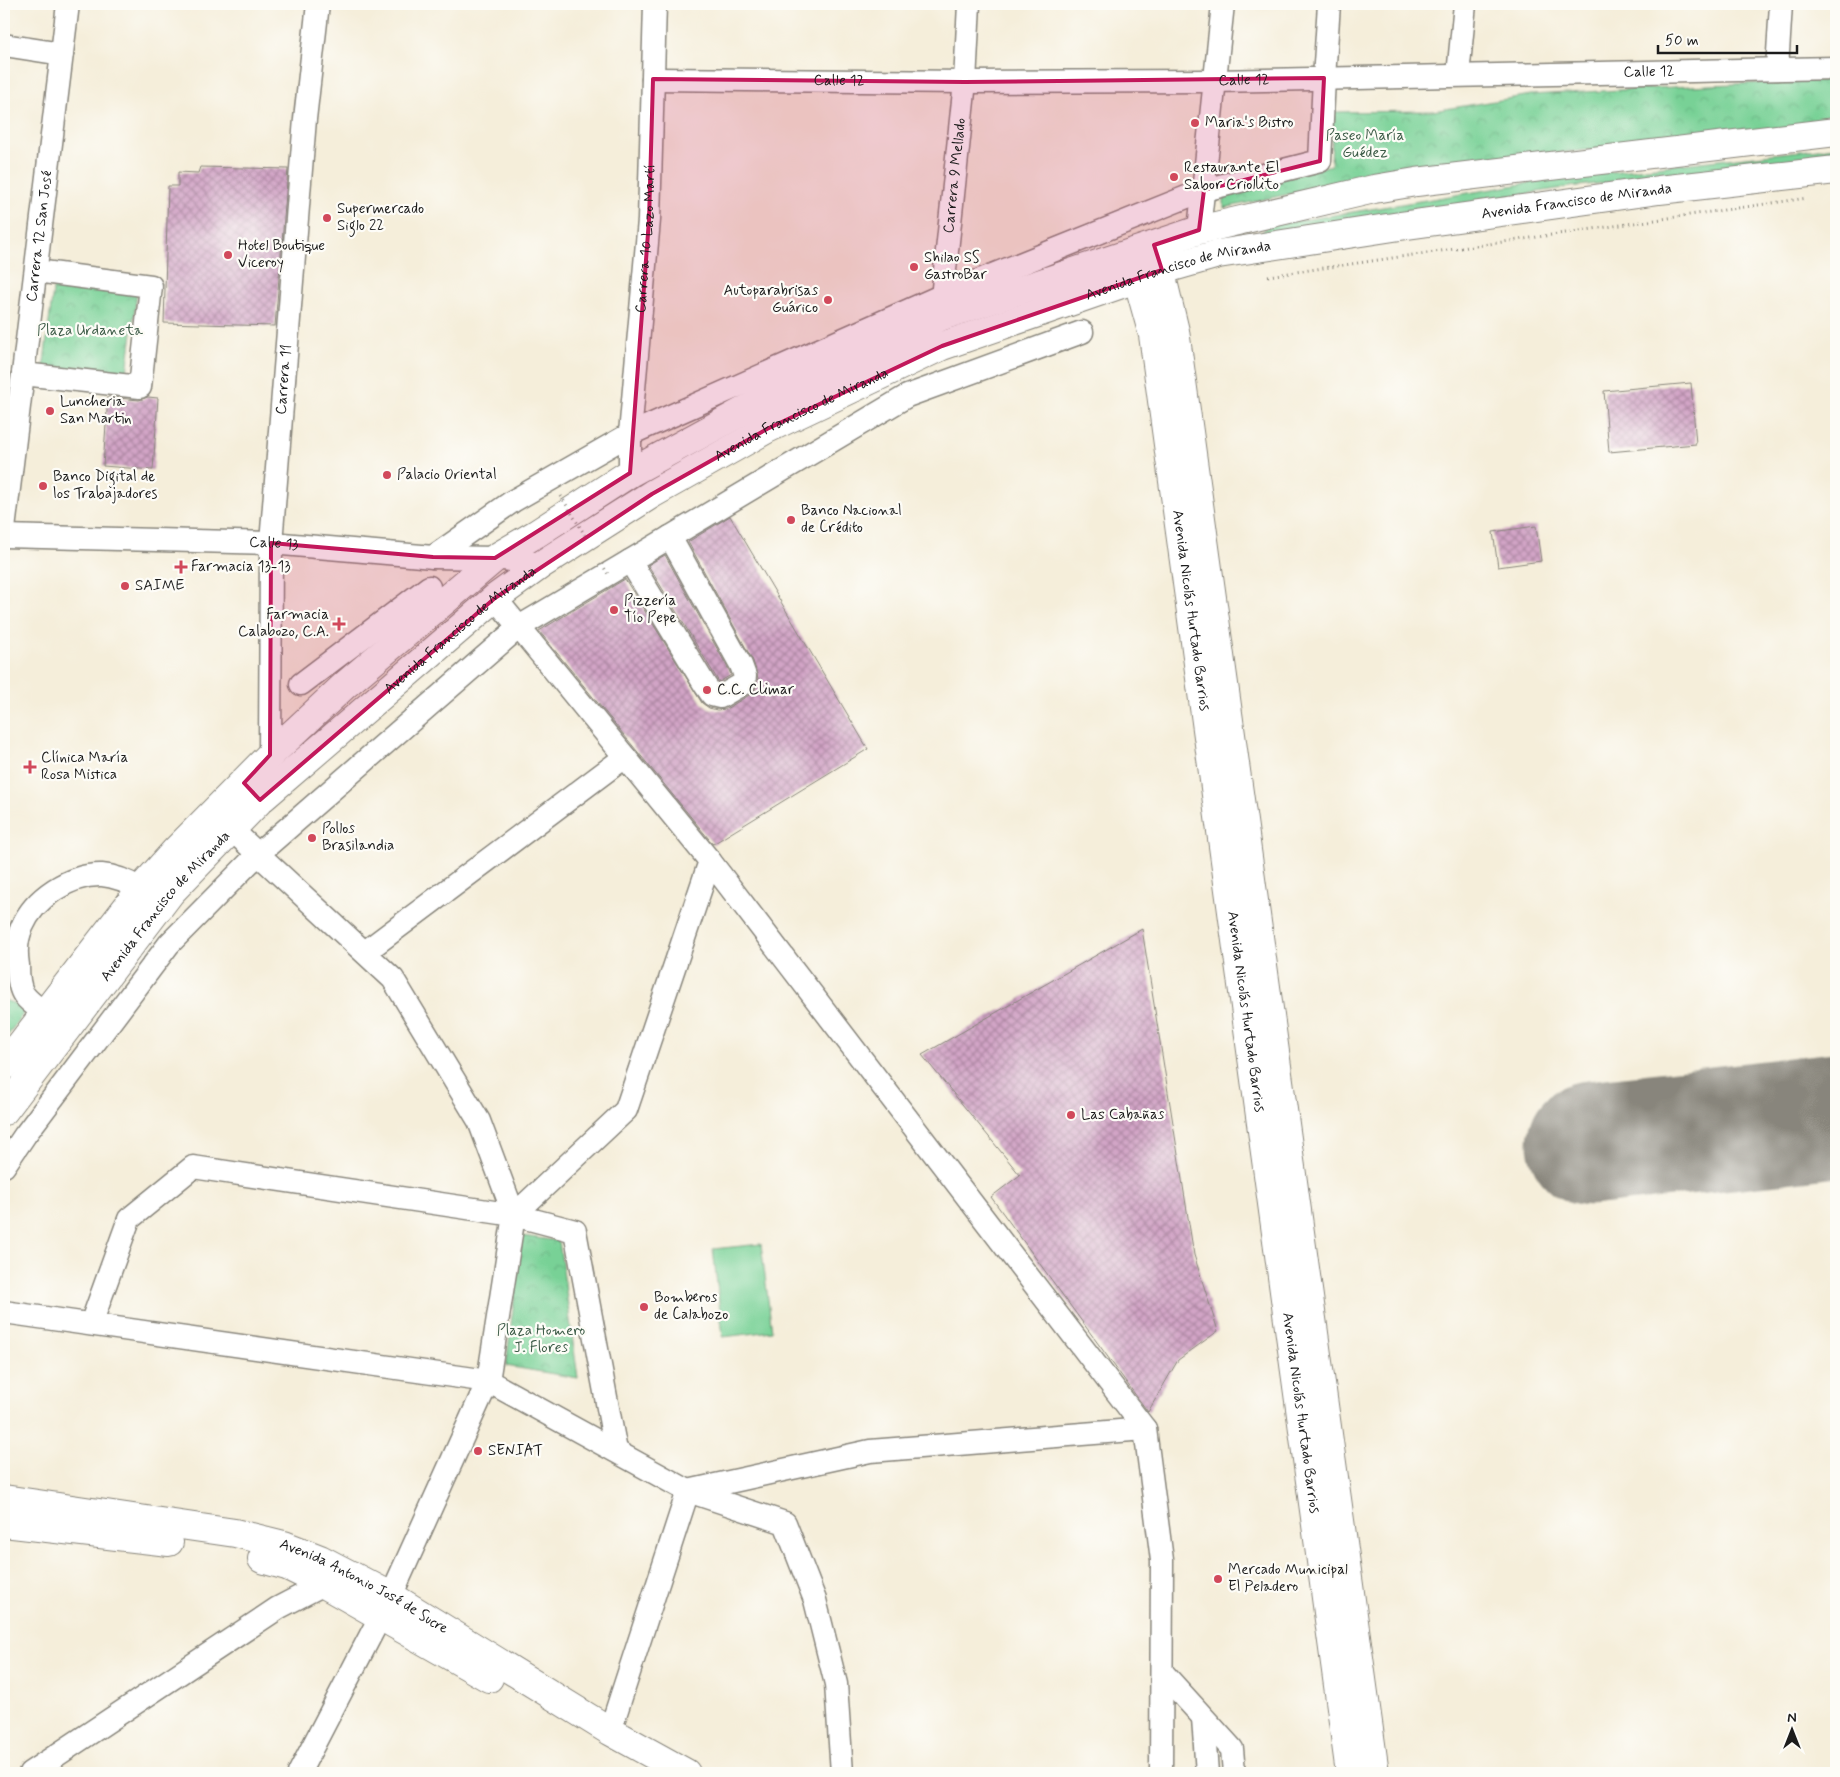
<svg xmlns="http://www.w3.org/2000/svg" width="1840" height="1777" font-family="Mynerve,sans-serif">
<defs>
<pattern id="park-crowns" width="20" height="18" patternUnits="userSpaceOnUse" patternTransform="scale(1.25)"><rect width="20" height="18" fill="#78d196"/><path d="M2 6a3 3 0 1 1 6 0M12 15a3 3 0 1 1 6 0" fill="none" stroke="#67b381"/></pattern>
<pattern id="building-cross-hatch" width="8" height="8" patternUnits="userSpaceOnUse" patternTransform="scale(1.25)"><rect width="8" height="8" fill="#d2a4c6"/><path d="M0 0l8 8M0 8l8-8" fill="none" stroke="#aa85a0"/></pattern>
</defs>
<rect width="100%" height="100%" fill="#fdfcf7"/>
<filter id="ink" filterUnits="userSpaceOnUse"><feTurbulence type="fractalNoise" baseFrequency=".02" numOctaves="2"/><feDisplacementMap in="SourceGraphic" scale="10" xChannelSelector="R" yChannelSelector="G"/><feConvolveMatrix kernelMatrix="1 2 1 2 8 2 1 2 1" color-interpolation-filters="sRGB"/></filter>
<filter id="wash" filterUnits="userSpaceOnUse"><feTurbulence type="fractalNoise" baseFrequency=".0096" numOctaves="4" result="noise"/><feDisplacementMap in="SourceGraphic" scale="20" xChannelSelector="R" yChannelSelector="G"/><feGaussianBlur stdDeviation="1.12" result="paint"/><feColorMatrix in="noise" values="0 0 0 0 0 0 0 0 0 0 0 0 0 0 0 0 0 1.4 0 .05"/><feComposite in="paint" operator="in"/></filter>
<g filter="url(#wash)">
<rect width="100%" height="100%" fill="#f5eeda"/>
<!-- grass -->
<path fill="#78d196" stroke="#4a7659" d="M1836,147V157L1569,187L1256,238L1268,226L1565,177Z
M761,1244L772,1331L723,1337L713,1249Z"/>
<!-- park -->
<path fill="url(#park-crowns)" stroke="#4a7659" d="M1836,80V124L1406,169L1224,208V195L1331,165L1333,112L1433,111L1531,95L1709,85Z
M54,282L137,293L126,380L43,370Z
M4,1000L27,1008L4,1041Z
M522,1236L559,1241L578,1378L506,1366Z"/>
<g fill="none" stroke-linecap="round" stroke-linejoin="round">
<!-- runway -->
<path stroke="#88857b" stroke-width="125" d="M1590,1143L1836,1115"/>
</g>
<g id="blocks">
<!-- building -->
<path fill="url(#building-cross-hatch)" d="M200,167L288,169L275,326L164,323L168,186H178V172L198,173Z
M1691,383L1696,444L1609,452L1604,391Z
M108,397L139,400L148,397L158,398L153,470L103,466Z
M730,516L868,749L713,844L539,631L625,579L702,703L709,708L717,710L726,709L751,694L755,690L758,678L753,661L688,542Z
M1536,526L1541,561L1498,567L1493,532Z
M665,555L729,670L731,675L719,682L648,565Z
M1142,929L1194,1255L1218,1331L1178,1360L1148,1412L991,1197L1020,1175L922,1055Z"/>
</g>
</g>
<g filter="url(#ink)">
<use href="#blocks" fill-opacity="0" stroke="#88857b" stroke-width="1"/>
<g fill="none" stroke-linecap="round" stroke-linejoin="round">
<defs>
<g id="minor">
<path d="M4,45L62,54"/>
<path d="M1777,69L1781,4"/>
<path d="M1458,75L1465,4"/>
<path id="s1" d="M653,79L965,82L1214,81L1836,68"/>
<path d="M1199,230L1223,4"/>
<path id="s2" d="M941,307L965,82L969,4"/>
<path d="M23,374L140,387L151,286L36,271"/>
<path id="s3" d="M630,473V434L649,220L655,4"/>
<path id="s4" d="M4,529L68,4"/>
<path id="s5" d="M4,536L271,543L433,557L495,558L542,564"/>
<path d="M433,557L513,501L630,434L943,295L1204,190L1320,161L1324,78L1329,4"/>
<path d="M630,561L705,685L712,695L720,697L744,683L745,676L741,665L670,537"/>
<path d="M301,684L429,587"/>
<path id="s6" d="M270,755L271,543L305,119L318,4"/>
<path d="M231,829L393,979L479,1121L514,1215L626,1110L710,861L495,598"/>
<path d="M710,861L1145,1429L1162,1560L1161,1773"/>
<path d="M365,952L625,757"/>
<path d="M45,1013C38,1008 29,1002 24,995C19,988 18,974 18,965C16,953 17,938 22,927C34,898 70,874 102,875C116,876 129,882 141,889"/>
<path d="M4,1166L25,1135L169,944L258,854L519,627L907,396L1082,332"/>
<path d="M514,1215L575,1231L616,1451"/>
<path d="M4,1312L488,1381L688,1491L785,1523L815,1600L836,1684L842,1773"/>
<path d="M91,1324L129,1219L193,1167L514,1215L488,1381L391,1596L299,1773"/>
<path d="M1162,1672L1232,1749L1234,1773"/>
<path d="M1203,1718L1207,1773"/>
<path d="M610,1731L688,1491L870,1451L1145,1429"/>
<path d="M30,1773L278,1608L324,1584"/>
</g>
<g id="major">
<path d="M1155,248L1175,331L1375,1773"/>
<path id="s7" d="M1131,256L1153,335L1350,1773"/>
<path id="s8" d="M4,1499L235,1533L284,1545L320,1559L391,1596L610,1731L686,1773"/>
<path d="M4,1523L169,1542"/>
<path d="M262,1559L287,1566L324,1584L489,1678"/>
</g>
<g id="highway">
<path d="M4,1066L141,889L175,851L270,755L345,685L495,558L536,534L630,473L758,403L940,317L1199,230L1374,189L1416,182L1836,132"/>
<path id="s9" d="M4,1111L171,892L260,800L495,598L542,564L652,494L767,429L942,346L1162,270L1218,254L1400,226L1659,190L1836,170"/>
</g>
</defs>
<!-- minor casing -->
<use href="#minor" stroke="#88857b" stroke-width="25"/>
<!-- major casing -->
<use href="#major" stroke="#88857b" stroke-width="30"/>
<!-- highway casing -->
<use href="#highway" stroke="#88857b" stroke-width="30"/>
<!-- path -->
<path stroke="#88857b" stroke-width="3" stroke-dasharray="1 4" stroke-linecap="butt" d="M1268,276L1807,198"/>
<!-- minor -->
<use href="#minor" stroke="#fff" stroke-width="22"/>
<!-- major -->
<use href="#major" stroke="#fff" stroke-width="28"/>
<!-- highway -->
<use href="#highway" stroke="#fff" stroke-width="28"/>
<!-- path-bridge -->
<path stroke="#88857b" stroke-width="3" stroke-dasharray="1 4" stroke-linecap="butt" d="M561,496L586,537
M602,564L609,576"/>
</g>
</g>
<!-- marked area -->
<path fill="#c2185b" fill-opacity="0.2" stroke="#c2185b" stroke-width="4" stroke-linejoin="round" d="M1324,78L1320,161L1204,190L1199,230L1154,245L1162,270L942,346L767,429L652,494L495,598L260,800L244,783L270,755L271,543L433,557L495,558L630,473L649,220L653,79L965,82Z"/>
<!-- markers -->
<g fill="#d1495b" stroke="#fdfcf7" stroke-width="2">
<circle cx="1195" cy="123" r="5"/>
<circle cx="1174" cy="177" r="5"/>
<circle cx="327" cy="218" r="5"/>
<circle cx="228" cy="255" r="5"/>
<circle cx="914" cy="267" r="5"/>
<circle cx="828" cy="300" r="5"/>
<circle cx="50" cy="411" r="5"/>
<circle cx="387" cy="475" r="5"/>
<circle cx="43" cy="486" r="5"/>
<circle cx="791" cy="520" r="5"/>
<path d="M178.5 559.5h5v5h5v5h-5v5h-5v-5h-5v-5h5z"/>
<circle cx="125" cy="586" r="5"/>
<circle cx="614" cy="610" r="5"/>
<path d="M336.5 616.5h5v5h5v5h-5v5h-5v-5h-5v-5h5z"/>
<circle cx="707" cy="690" r="5"/>
<path d="M27.5 759.5h5v5h5v5h-5v5h-5v-5h-5v-5h5z"/>
<circle cx="312" cy="838" r="5"/>
<circle cx="1071" cy="1115" r="5"/>
<circle cx="644" cy="1307" r="5"/>
<circle cx="478" cy="1451" r="5"/>
<circle cx="1218" cy="1579" r="5"/>
</g>
<g text-anchor="middle" dominant-baseline="central" stroke-width="4.5" stroke-linejoin="round" paint-order="stroke">
<!-- street labels -->
<g font-size="15" fill="#1c1c1c" stroke="#fdfcf7">
<text stroke="none"><textPath href="#s1" startOffset="996">Calle 12</textPath></text>
<text stroke="none"><textPath href="#s1" startOffset="591">Calle 12</textPath></text>
<text stroke="none"><textPath href="#s1" startOffset="186">Calle 12</textPath></text>
<text stroke="none"><textPath href="#s2" startOffset="132">Carrera 9 Mellado</textPath></text>
<text stroke="none"><textPath href="#s9" startOffset="1881">Avenida Francisco de Miranda</textPath></text>
<text stroke="none"><textPath href="#s4" startOffset="295">Carrera 12 San José</textPath></text>
<text stroke="none"><textPath href="#s3" startOffset="235">Carrera 10 Lazo Martí</textPath></text>
<text stroke="none"><textPath href="#s9" startOffset="1476">Avenida Francisco de Miranda</textPath></text>
<text stroke="none"><textPath href="#s6" startOffset="376">Carrera 11</textPath></text>
<text stroke="none"><textPath href="#s9" startOffset="1071">Avenida Francisco de Miranda</textPath></text>
<text stroke="none"><textPath href="#s5" startOffset="270">Calle 13</textPath></text>
<text stroke="none"><textPath href="#s7" startOffset="360">Avenida Nicolás Hurtado Barrios</textPath></text>
<text stroke="none"><textPath href="#s9" startOffset="666">Avenida Francisco de Miranda</textPath></text>
<text stroke="none"><textPath href="#s9" startOffset="261">Avenida Francisco de Miranda</textPath></text>
<text stroke="none"><textPath href="#s7" startOffset="765">Avenida Nicolás Hurtado Barrios</textPath></text>
<text stroke="none"><textPath href="#s7" startOffset="1170">Avenida Nicolás Hurtado Barrios</textPath></text>
<text stroke="none"><textPath href="#s8" startOffset="374">Avenida Antonio José de Sucre</textPath></text>
</g>
<!-- poi labels -->
<g font-size="15" fill="#1c1c1c" stroke="#fdfcf7" text-anchor="start">
<text x="1205" y="123">Maria's Bistro</text>
<text x="1184" y="168">Restaurante El<tspan x="1184" dy="17">Sabor Criollito</tspan></text>
<text x="337" y="209">Supermercado<tspan x="337" dy="17">Siglo 22</tspan></text>
<text x="238" y="246">Hotel Boutique<tspan x="238" dy="17">Viceroy</tspan></text>
<text x="924" y="258">Shilao SS<tspan x="924" dy="17">GastroBar</tspan></text>
<text x="818" y="291" text-anchor="end">Autoparabrisas<tspan x="818" dy="17">Guárico</tspan></text>
<text x="60" y="402">Luncheria<tspan x="60" dy="17">San Martin</tspan></text>
<text x="397" y="475">Palacio Oriental</text>
<text x="53" y="477">Banco Digital de<tspan x="53" dy="17">los Trabajadores</tspan></text>
<text x="801" y="511">Banco Nacional<tspan x="801" dy="17">de Crédito</tspan></text>
<text x="191" y="567">Farmacia 13-13</text>
<text x="135" y="586">SAIME</text>
<text x="624" y="601">Pizzería<tspan x="624" dy="17">Tío Pepe</tspan></text>
<text x="329" y="615" text-anchor="end">Farmacia<tspan x="329" dy="17">Calabozo, C.A.</tspan></text>
<text x="717" y="690">C.C. Climar</text>
<text x="41" y="758">Clínica María<tspan x="41" dy="17">Rosa Mistica</tspan></text>
<text x="322" y="829">Pollos<tspan x="322" dy="17">Brasilandia</tspan></text>
<text x="1081" y="1115">Las Cabañas</text>
<text x="654" y="1298">Bomberos<tspan x="654" dy="17">de Calabozo</tspan></text>
<text x="488" y="1451">SENIAT</text>
<text x="1228" y="1570">Mercado Municipal<tspan x="1228" dy="17">El Peladero</tspan></text>
</g>
<!-- park labels -->
<g font-size="15" fill="#3c5b47" stroke="#fdfcf7">
<text x="1365" y="136">Paseo María<tspan x="1365" dy="17">Guédez</tspan></text>
<text x="90" y="331">Plaza Urdaneta</text>
<text x="541" y="1331">Plaza Homero<tspan x="541" dy="17">J. Flores</tspan></text>
</g>
</g>
<!-- margin -->
<rect width="1840" height="1777" fill="none" stroke="#fdfcf7" stroke-width="20"/>
<!-- north arrow -->
<g transform="translate(1792 1730)" stroke="#fdfcf7" stroke-width="4" paint-order="stroke">
<path d="M0-4L9 19L0 12L-9 19Z" fill="#1c1c1c"/>
<text y="-8" font-size="14" font-weight="bold" text-anchor="middle" fill="#1c1c1c">N</text>
</g>
<!-- scale -->
<path d="M1658 45v8h139v-8" fill="none" stroke="#1c1c1c" stroke-width="2.5"/>
<text x="1665" y="45" font-size="15" fill="#1c1c1c" stroke="#fdfcf7" stroke-width="4" paint-order="stroke">50 m</text>
</svg>
